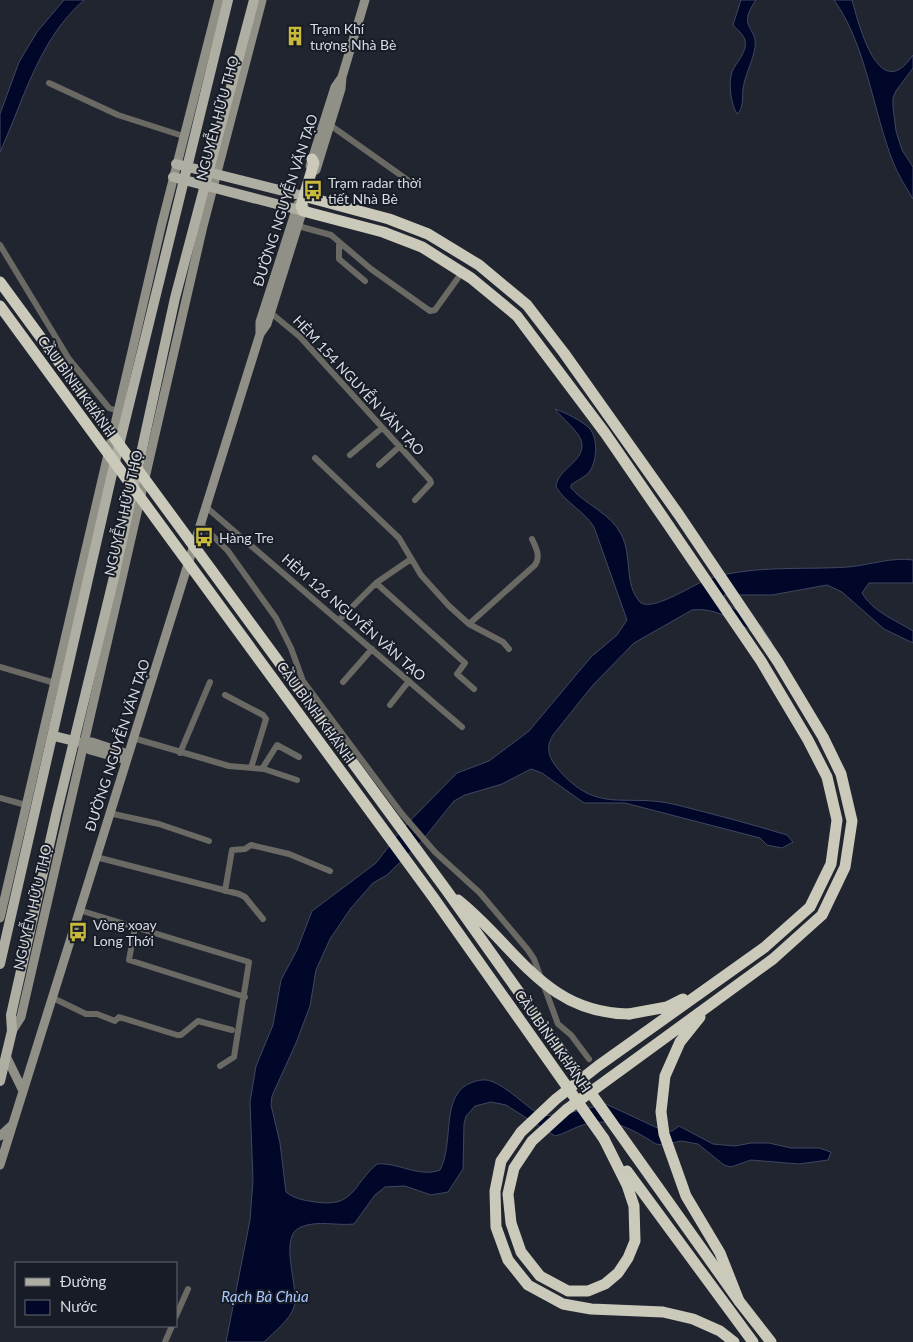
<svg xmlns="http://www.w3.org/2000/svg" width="913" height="1342" font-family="Lato,sans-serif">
<rect width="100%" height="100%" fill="#202530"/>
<!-- water -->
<path fill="#000729" stroke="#414760" d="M64,0H84C39,39 24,99 0,152V114L19,62L37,32Z
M741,0H756C736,28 758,27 755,47C753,62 745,74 743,89C742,97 744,109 737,114C731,104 728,84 732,72C736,62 748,52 745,40C743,34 737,29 733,25Z
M834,0H852C859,25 879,106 913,55V68L896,91L893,98V107L896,131L902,150L913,167V199C906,187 898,175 893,162C873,111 866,44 834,0Z
M555,409C564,412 583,421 590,429C598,439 597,460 590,471C586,477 577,480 571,485V488C586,505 610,513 621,534C633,556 623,585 641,603C655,611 695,583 711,578C756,565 803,570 848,567C870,565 891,557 913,560V583H869L862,593C872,611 895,620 913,631V643L884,629L842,592L827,585L772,595H724L726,603L762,627L772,643C746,631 723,606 692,610L634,643L593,685L553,735C545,748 549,758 558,769C598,816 625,792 677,805C713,814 751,824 787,835L793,842L782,848L767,845L760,838L625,803H584L542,773L531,769L502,784L465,795L454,801L421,842L387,875L373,883L351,908L330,939L316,970L310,1006L296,1043L272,1096L271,1105L280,1143L286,1192C295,1199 303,1200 315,1202C355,1208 352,1185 377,1164C398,1162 419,1178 440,1170C455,1143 439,1093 473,1082C479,1080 484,1079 491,1081C508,1087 526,1107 542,1116L564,1114L606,1104L664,1131H672L679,1126L713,1144L735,1146L751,1143H769L791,1148H819L831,1152L828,1160L799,1164L751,1160L731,1167L724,1165L698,1144L681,1141L663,1145L656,1144C632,1129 609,1115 580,1126C571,1129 564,1134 555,1136L506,1105L491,1102L475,1106L466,1116L464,1124L463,1169L448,1192L431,1195L405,1186L385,1187L375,1195L354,1224C337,1226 318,1220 301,1227C277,1236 300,1288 294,1307C290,1320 274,1332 264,1342H226L250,1220L253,1180L250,1102L256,1066L273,1025L281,980L297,950L312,911L376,863L401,830L457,773L489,761L529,731L591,657L617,635L627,620L594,527C584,511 566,503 556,487C557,468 588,461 581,440C579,432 561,417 555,409Z"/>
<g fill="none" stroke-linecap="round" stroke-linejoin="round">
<!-- minor -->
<path stroke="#6a6963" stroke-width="6" d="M49,83L118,115L183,136
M330,125L416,186
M298,226L331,235L371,269L430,311L435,310L458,278
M339,242V259L365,281
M0,245L69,359L109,408L118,411
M271,313L300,337L430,480L431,483L415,500
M350,455L382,428
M315,458L399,538L421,575L449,606L469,624L503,642L509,649
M379,465L399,447
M206,507L462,727
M202,525L228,551L276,618L291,648L303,681L402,814L435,852L480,893L528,950L534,959L558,1024L571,1035L589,1059
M376,583L465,663L457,674L474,689
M339,620L376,583L411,559
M469,624L535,565C541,556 536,548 532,539
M0,667L55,683
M343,682L372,649
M225,695L263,715L266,719L251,768
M390,705L409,681
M133,738L229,766L264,769L297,780
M180,753L210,682
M262,769L277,745L299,757
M0,798L26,805
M109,813L159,824L209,841
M96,857L239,894L245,897L263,919
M225,891L232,850L245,849L251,845L289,854L330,871
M79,910L249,962L234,1057L220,1066
M135,927L129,960L245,997
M53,998L86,1014H97L115,1021L119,1017L177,1035H181L198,1021L232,1030
M176,1316L188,1289
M165,1342L172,1326"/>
<!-- secondary -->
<path stroke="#919087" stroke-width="9" d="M310,166L335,87L342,77L365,0
M316,170L341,89L342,77
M260,334V322L298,204
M78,742H92L128,754
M83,743L90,750L126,760
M0,918L161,227L219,0
M12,1031L21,1017L203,226L262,0
M6,1056L23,1091
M0,1136L12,1125
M0,1165L260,334L267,324L304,206"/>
<!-- primary -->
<path stroke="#afaea2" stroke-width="10" d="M176,164L307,197
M173,177L303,211
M54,736L74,741
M0,964L112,474L228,0
M0,1081L12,1031L11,1015L56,815L114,577L175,298L254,0"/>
<!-- motorway -->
<path stroke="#cbc9ba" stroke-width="11" d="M312,159L314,163L301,206L303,211L383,232L422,247L471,278L517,316L605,433L667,523L761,661L808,740L827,777L837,820L831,864L810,907L765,947L598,1066L556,1099L521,1132L501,1161L495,1191L496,1227L508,1260L528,1285L563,1304L591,1309L663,1312L693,1319L720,1331L734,1342
M307,197L389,219L428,234L479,265L527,305L564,353L679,515L778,662L823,737L841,774L852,821L845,867L822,915L773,959L566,1110L532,1141L514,1168L508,1194L511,1223L521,1252L540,1276L568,1291H588L605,1284L618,1273L628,1258L635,1241L634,1206L627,1185L604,1139
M629,1014L667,1007L683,999
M700,1017L680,1042L665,1076L661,1112L664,1134L686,1196L720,1253L739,1301L771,1342
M627,1171L753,1342"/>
<!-- motorway-bridge -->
<path stroke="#cbc9ba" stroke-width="11" d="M0,282L447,891L739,1301
M0,306L433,897L604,1139
M458,900C517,947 544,1013 629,1014"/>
</g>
<!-- icons -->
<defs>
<symbol id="building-bare" viewBox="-9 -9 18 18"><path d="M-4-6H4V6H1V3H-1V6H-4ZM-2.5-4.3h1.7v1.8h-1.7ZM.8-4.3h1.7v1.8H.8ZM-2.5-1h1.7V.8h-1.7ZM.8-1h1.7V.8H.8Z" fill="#c9ba3a" stroke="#171c26" stroke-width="2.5" paint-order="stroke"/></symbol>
<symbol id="bus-bare" viewBox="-9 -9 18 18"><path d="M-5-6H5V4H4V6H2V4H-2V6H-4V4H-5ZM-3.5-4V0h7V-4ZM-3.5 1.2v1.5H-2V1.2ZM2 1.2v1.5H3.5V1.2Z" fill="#c9ba3a" stroke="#171c26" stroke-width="2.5" paint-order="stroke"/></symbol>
</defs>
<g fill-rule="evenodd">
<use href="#building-bare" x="281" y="22" width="28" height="28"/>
<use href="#bus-bare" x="299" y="176" width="28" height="28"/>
<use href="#bus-bare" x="190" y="523" width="28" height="28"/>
<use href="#bus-bare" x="64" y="918" width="28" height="28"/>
</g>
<g text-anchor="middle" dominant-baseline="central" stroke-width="4" stroke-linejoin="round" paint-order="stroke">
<!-- poi labels -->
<g font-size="14" fill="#d8dbe2" stroke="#171c26" text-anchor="start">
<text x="310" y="28">Trạm Khí<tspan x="310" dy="16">tượng Nhà Bè</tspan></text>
<text x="328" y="182">Trạm radar thời<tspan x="328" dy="16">tiết Nhà Bè</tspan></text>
<text x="219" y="537">Hàng Tre</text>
<text x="93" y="924">Vòng xoay<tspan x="93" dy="16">Long Thới</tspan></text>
</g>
<!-- street labels -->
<g font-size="14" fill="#d8dbe2" stroke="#171c26">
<text transform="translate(217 118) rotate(-75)">NGUYỄN HỮU THỌ</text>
<text transform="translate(285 200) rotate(-72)">ĐƯỜNG NGUYỄN VĂN TẠO</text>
<text transform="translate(359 385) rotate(47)">HẺM 154 NGUYỄN VĂN TẠO</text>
<text transform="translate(77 386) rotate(54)">CẦU BÌNH KHÁNH</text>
<text transform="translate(123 513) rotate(-77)">NGUYỄN HỮU THỌ</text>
<text transform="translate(354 617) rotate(41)">HẺM 126 NGUYỄN VĂN TẠO</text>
<text transform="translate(316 712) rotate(54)">CẦU BÌNH KHÁNH</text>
<text transform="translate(117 745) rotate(-72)">ĐƯỜNG NGUYỄN VĂN TẠO</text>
<text transform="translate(32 907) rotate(-77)">NGUYỄN HỮU THỌ</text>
<text transform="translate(553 1041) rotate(55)">CẦU BÌNH KHÁNH</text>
</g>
<!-- water labels -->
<g font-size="15" font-style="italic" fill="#aac6fb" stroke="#171c26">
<text x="265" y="1296">Rạch Bà Chùa</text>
</g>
</g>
<!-- legend -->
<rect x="15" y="1262" width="162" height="65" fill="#171c26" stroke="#646871"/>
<rect x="25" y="1278" width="25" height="8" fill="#afaea2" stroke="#646871"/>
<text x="60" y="1287" font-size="15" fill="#d8dbe2">Đường</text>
<rect x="25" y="1300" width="25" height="15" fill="#000729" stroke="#646871"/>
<text x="60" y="1312" font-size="15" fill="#d8dbe2">Nước</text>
</svg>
